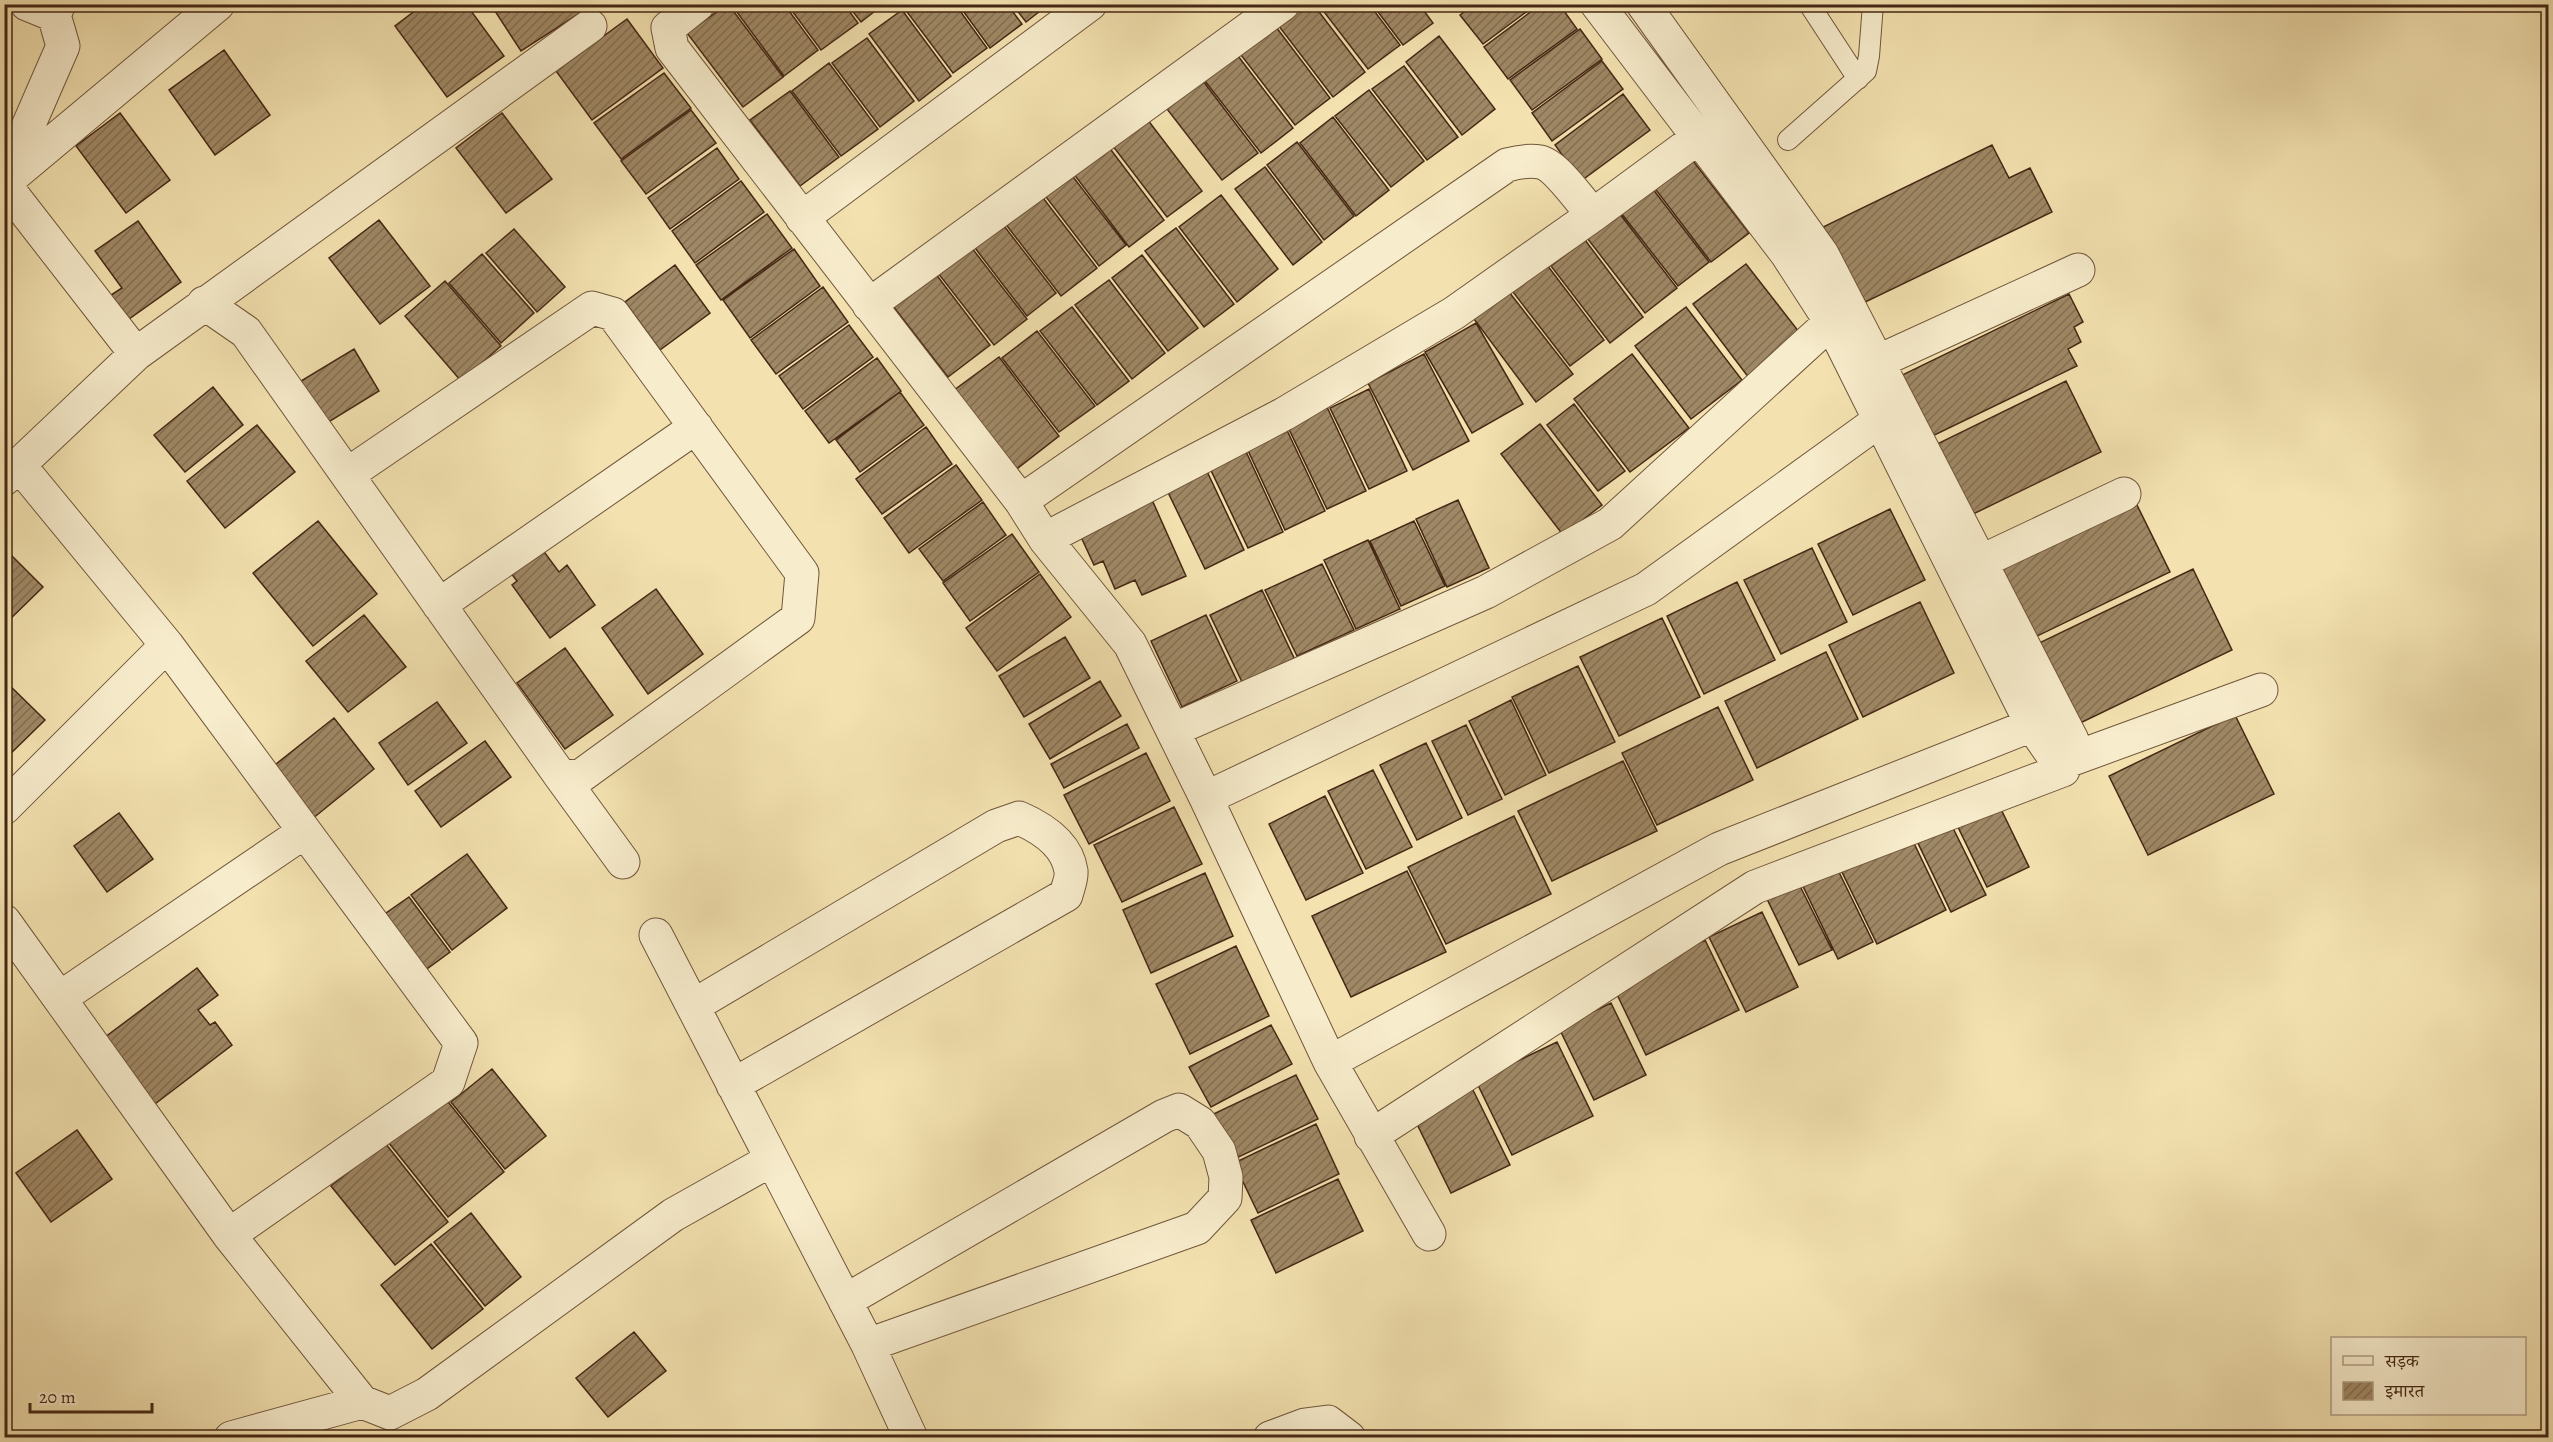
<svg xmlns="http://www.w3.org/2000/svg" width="2553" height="1442" font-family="Alegreya,'Noto Serif Devanagari',serif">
<defs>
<pattern id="building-hatch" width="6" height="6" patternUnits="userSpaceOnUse" patternTransform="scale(1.5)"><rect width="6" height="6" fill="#9f8865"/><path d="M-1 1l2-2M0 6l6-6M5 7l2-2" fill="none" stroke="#836f52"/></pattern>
</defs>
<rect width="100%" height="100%" fill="#f3e2b0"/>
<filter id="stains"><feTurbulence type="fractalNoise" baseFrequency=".00333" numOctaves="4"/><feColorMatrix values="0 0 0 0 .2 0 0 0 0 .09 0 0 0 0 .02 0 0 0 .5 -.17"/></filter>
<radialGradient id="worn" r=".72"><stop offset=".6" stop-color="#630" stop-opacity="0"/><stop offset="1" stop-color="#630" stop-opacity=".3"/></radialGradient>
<!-- building -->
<path fill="url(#building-hatch)" stroke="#452714" stroke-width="1.5" d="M424,4H466L504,56L447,97L395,26Z
M499,4H594L521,51L493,8Z
M728,4L783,77L743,107L687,33Z
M731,4H784L818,50L784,76Z
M787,4H844L858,23L821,50Z
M847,4H884L861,22Z
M909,4H955L987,48L953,73L904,8Z
M958,4H1007L1022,24L990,48Z
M1012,4H1049L1026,22Z
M1305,4H1313L1365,72L1333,97L1278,25Z
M1318,4H1369L1400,45L1368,69Z
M1372,4H1419L1433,23L1403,45Z
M1474,4H1537L1483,44L1460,15Z
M1541,4H1559L1577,29L1508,79L1484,47Z
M902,10L951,76L919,101L869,34Z
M627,19L663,68L592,120L556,71Z
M1276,27L1330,98L1295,125L1241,55Z
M1580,29L1602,59L1532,110L1510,80Z
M1439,36L1495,109L1462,135L1406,62Z
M867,38L914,101L880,127L832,63Z
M224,50L270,115L215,155L169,90Z
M1238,56L1293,128L1261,153L1205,81Z
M1602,61L1623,89L1552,141L1532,113Z
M829,63L878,129L841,156L792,91Z
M1404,66L1458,137L1427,160L1372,89Z
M664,73L691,108L621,159L594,123Z
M1203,81L1258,153L1222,180L1167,109Z
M1369,90L1424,161L1391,187L1335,116Z
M790,91L839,157L800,186L750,120Z
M1623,94L1650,130L1581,181L1555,145Z
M691,110L716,143L646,194L621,161Z
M120,113L170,180L126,213L76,146Z
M502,113L552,179L506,213L456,148Z
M1144,115L1202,191L1167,217L1109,141Z
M1333,117L1389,190L1356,216L1300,143Z
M1105,142L1164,220L1129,247L1070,169Z
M1297,142L1354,216L1324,240L1267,165Z
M1992,145L2009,178L2030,168L2052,212L1859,305L1821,228Z
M717,148L739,179L670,229L648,198Z
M1690,157L1749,233L1711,262L1653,186Z
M1265,167L1322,242L1293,265L1235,189Z
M1070,173L1126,245L1099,266L1043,193Z
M741,181L764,212L695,263L672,231Z
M1649,184L1709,262L1678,286L1618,209Z
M1040,194L1097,268L1061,296L1004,222Z
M1221,195L1278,269L1237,302L1179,227Z
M1616,209L1677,288L1645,313L1584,234Z
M767,214L792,248L721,300L696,265Z
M379,220L430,286L380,324L329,258Z
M138,221L181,282L122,324L105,299L122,288L95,251Z
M1001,222L1056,293L1027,316L972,244Z
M1176,228L1234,304L1204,327L1145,251Z
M514,229L565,287L537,312L486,253Z
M1585,240L1643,317L1610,343L1551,266Z
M968,243L1027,319L994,345L934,268Z
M794,249L820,286L750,338L723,300Z
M482,254L534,313L501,343L449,283Z
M1142,255L1198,328L1168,351L1112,278Z
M1746,264L1803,337L1749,378L1693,304Z
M675,265L710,313L660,350L625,302Z
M1547,265L1604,340L1570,366L1513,292Z
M932,269L990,345L948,377L889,301Z
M1109,280L1165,353L1132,379L1075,305Z
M445,281L501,346L461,381L405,316Z
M823,287L848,322L776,374L751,340Z
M1509,292L1573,374L1536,402L1474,319Z
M2069,294L2083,322L2074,327L2081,342L2068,349L2077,366L1922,441L1892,380Z
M1072,307L1129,381L1097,405L1040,331Z
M1686,307L1742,380L1691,419L1635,346Z
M1476,323L1523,404L1472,433L1425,352Z
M849,325L873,357L803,409L779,376Z
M1037,331L1095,406L1059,432L1002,358Z
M354,349L379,391L322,426L296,384Z
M1424,354L1469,441L1413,470L1368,383Z
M1632,354L1689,428L1630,472L1574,399Z
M999,357L1059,436L1014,471L953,391Z
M877,358L901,391L829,443L805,411Z
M2066,381L2101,452L1967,517L1933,446Z
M213,387L243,425L185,472L154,435Z
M1369,389L1407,471L1369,489L1330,408Z
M900,392L924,425L860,472L836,440Z
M1574,404L1625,471L1598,491L1547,425Z
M1327,407L1366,491L1327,509L1287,425Z
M1540,424L1602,505L1563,535L1501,454Z
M257,425L295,472L225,528L187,481Z
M1285,426L1325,511L1285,530L1245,444Z
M926,427L952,464L882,514L856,479Z
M1243,445L1283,532L1248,548L1207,462Z
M956,465L982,500L909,553L884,518Z
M1204,465L1244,550L1205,569L1164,484Z
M1149,493L1186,576L1142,595L1135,580L1115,589L1103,561L1094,565L1076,526Z
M1458,500L1489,568L1447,587L1416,519Z
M2135,501L2170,572L2031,639L1996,569Z
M983,502L1006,535L943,581L919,549Z
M1890,509L1925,580L1853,615L1818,544Z
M318,521L377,594L313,646L253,573Z
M1414,521L1445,586L1401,606L1370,541Z
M1012,534L1039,572L970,621L943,583Z
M1368,540L1400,609L1356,629L1324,560Z
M4,548L43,587L4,625Z
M1812,548L1847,622L1781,654L1744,580Z
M542,549L559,572L567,565L595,605L550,638L512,585L517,581L510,572Z
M1322,564L1354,630L1297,656L1265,590Z
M2193,569L2232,650L2074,726L2035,645Z
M1040,574L1071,617L997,671L966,628Z
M1737,582L1775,660L1704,694L1667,616Z
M656,589L703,654L648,694L602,628Z
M1262,590L1295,660L1243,684L1210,615Z
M1920,602L1954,673L1863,717L1829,645Z
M364,615L406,667L348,712L306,661Z
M1206,615L1237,681L1182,707L1151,641Z
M1662,618L1700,697L1619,736L1580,657Z
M1065,637L1090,678L1024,717L999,676Z
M565,648L613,715L565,749L517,683Z
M1826,652L1858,719L1757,768L1725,701Z
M1578,666L1615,742L1549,773L1512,697Z
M4,680L45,720L4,760Z
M1100,681L1121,716L1050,759L1029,724Z
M1511,700L1546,775L1505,795L1469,721Z
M437,702L467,743L408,785L379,743Z
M1718,707L1753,780L1657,825L1622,753Z
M2235,715L2274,794L2148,855L2109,776Z
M334,718L374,769L307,823L266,772Z
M1127,724L1139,748L1064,788L1051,764Z
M1466,725L1502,799L1468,815L1432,741Z
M485,741L511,777L441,827L415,791Z
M1426,743L1462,818L1417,840L1380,765Z
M1146,753L1170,801L1089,844L1064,795Z
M1623,761L1657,831L1552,881L1518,811Z
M1373,770L1412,847L1366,869L1328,791Z
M1325,796L1363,873L1306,900L1269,824Z
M1999,805L2029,867L1987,887L1957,825Z
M1174,807L1202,864L1122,902L1094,845Z
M119,813L153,859L107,892L74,846Z
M1514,816L1551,894L1446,944L1408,867Z
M1950,822L1986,895L1951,912L1916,839Z
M1911,837L1946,910L1877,944L1841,870Z
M467,854L507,908L452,950L411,895Z
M1836,866L1873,942L1838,959L1801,882Z
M1407,871L1446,952L1351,997L1312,916Z
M1205,873L1233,936L1151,973L1123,910Z
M1799,884L1832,950L1799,965L1767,899Z
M409,897L450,952L420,974L379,918Z
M1762,912L1798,987L1746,1012L1709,937Z
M1705,940L1739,1010L1646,1055L1612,984Z
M1236,946L1269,1016L1190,1054L1156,984Z
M197,968L218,995L198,1010L210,1025L215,1022L232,1045L151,1107L100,1041Z
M1611,1003L1646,1075L1594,1100L1559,1028Z
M1271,1025L1292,1064L1211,1107L1189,1067Z
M1557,1042L1593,1116L1512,1155L1476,1081Z
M492,1069L546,1136L505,1169L451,1102Z
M1296,1075L1318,1119L1228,1162L1207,1117Z
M1471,1086L1510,1165L1451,1193L1412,1114Z
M445,1098L504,1172L448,1217L389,1143Z
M1316,1124L1339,1174L1258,1213L1234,1163Z
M77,1130L112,1179L51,1222L16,1173Z
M385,1143L448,1222L395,1265L331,1186Z
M1338,1179L1363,1231L1276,1273L1251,1220Z
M471,1213L521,1277L485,1306L434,1242Z
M431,1244L483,1309L432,1349L381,1285Z
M634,1332L666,1371L608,1417L576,1378Z"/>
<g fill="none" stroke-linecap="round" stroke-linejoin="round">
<defs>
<path id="lane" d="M1809,4L1858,79
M1788,140L1866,71L1869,56L1873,4"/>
<path id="street" d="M27,4L54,15
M698,4L668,28L672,48L1021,501L1045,539L1130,644L1206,798L1330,1062L1429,1234
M1597,4L1787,254L1831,322L2032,725L2063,770
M6,177L63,46L54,15L59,4
M4,183L218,4
M4,184L136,354
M802,218L1090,4
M204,303L246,332L559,774L578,778L798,618L802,573L613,314L592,308L348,474
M869,305L1283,4
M1877,362L2078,270
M19,465L167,645L461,1043L448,1082L229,1235
M4,479L136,354L590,26
M1021,501L1507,165C1518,162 1529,160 1540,162C1556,165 1582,203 1593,215
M1045,539L1284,414L1454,313L1593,215L1699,137
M1980,562L2124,494
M439,605L696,427
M1173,730L1486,592L1610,524L1831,322
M2067,761L2261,690
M559,774L623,862
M1206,798L1646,589L1880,420
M4,808L167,645
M4,921L229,1235L362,1402L390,1413L427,1394L673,1215L771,1160
M656,935L868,1345L911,1438
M60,998L304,832
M693,1006L996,826L1019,818C1042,828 1067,844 1071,871C1072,878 1068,887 1066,895L733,1085
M1330,1062L1719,849L2032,725
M1371,1136L1755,887L2063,770L2071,751L2072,740L1822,254L1643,4
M845,1301L1164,1116L1179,1110L1200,1123L1219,1151L1226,1177L1225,1198L1197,1228L868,1345
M231,1438L362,1402
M1270,1438L1305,1425L1328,1422L1349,1438"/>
</defs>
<!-- lane casing -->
<use href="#lane" stroke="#70563b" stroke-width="22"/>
<!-- street casing -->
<use href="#street" stroke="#70563b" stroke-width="35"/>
<!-- lane -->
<use href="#lane" stroke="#f7eccc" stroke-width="20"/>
<!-- street -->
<use href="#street" stroke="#f7eccc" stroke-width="33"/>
</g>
<!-- margin -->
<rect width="2553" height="1442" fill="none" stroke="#f3e2b0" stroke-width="24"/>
<rect x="6" y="6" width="2541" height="1430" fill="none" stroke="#452714" stroke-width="3"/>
<rect x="12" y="12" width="2529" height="1418" fill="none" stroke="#452714" stroke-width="1.5"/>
<!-- legend -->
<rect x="2331" y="1337" width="195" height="78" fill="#f7eccc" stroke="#b09d82" stroke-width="1.5"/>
<rect x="2343" y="1356" width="30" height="9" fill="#f7eccc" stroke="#b09d82" stroke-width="1.5"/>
<text x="2385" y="1367" font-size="18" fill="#452714">सड़क</text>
<rect x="2343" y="1382" width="30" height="18" fill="url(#building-hatch)" stroke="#b09d82" stroke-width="1.5"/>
<text x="2385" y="1397" font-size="18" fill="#452714">इमारत</text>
<!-- scale -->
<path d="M30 1403v9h122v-9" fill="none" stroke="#452714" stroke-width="3"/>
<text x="39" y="1403" font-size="18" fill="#452714" stroke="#f7eccc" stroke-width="4.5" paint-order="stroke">20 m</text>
<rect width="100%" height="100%" filter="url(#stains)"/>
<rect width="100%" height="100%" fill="url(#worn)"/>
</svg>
